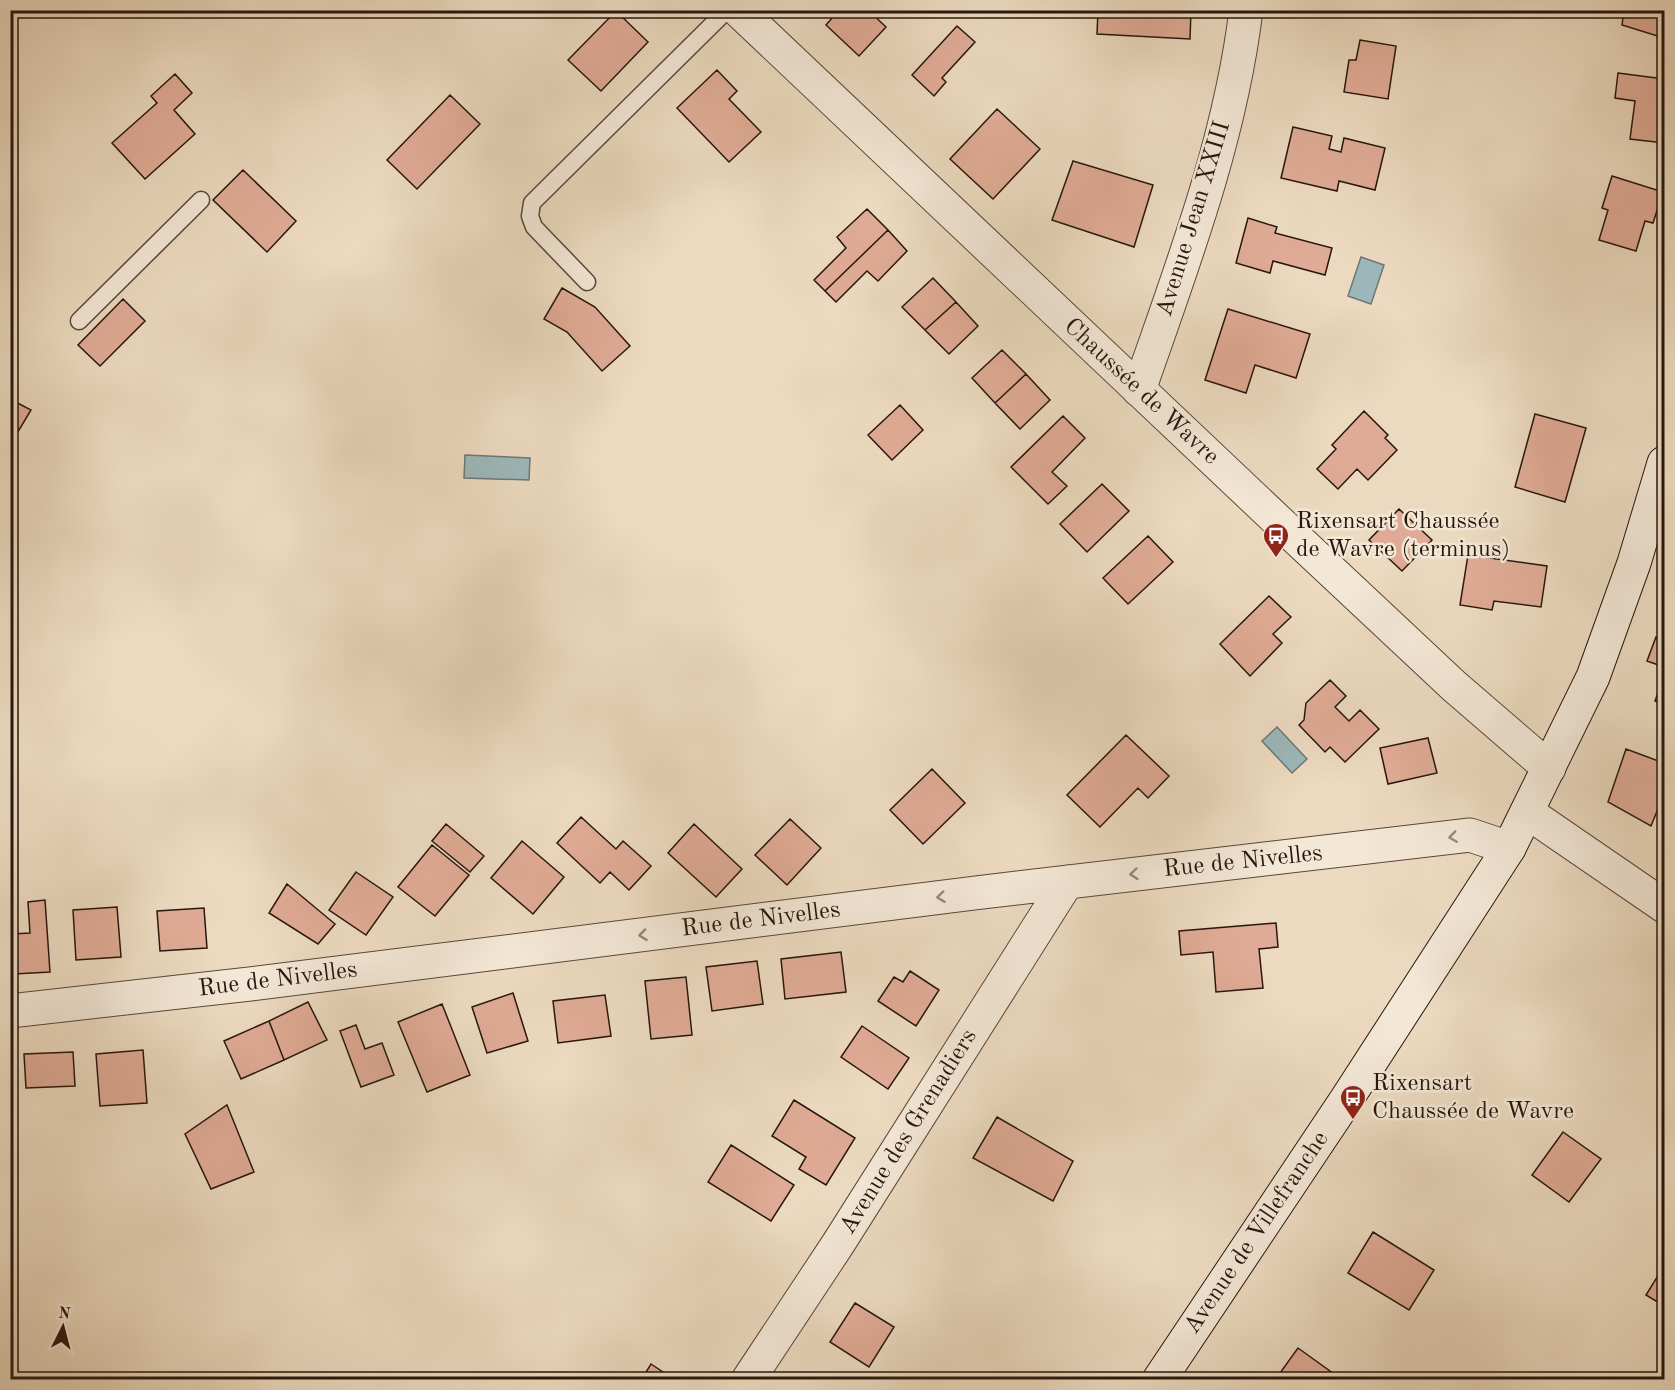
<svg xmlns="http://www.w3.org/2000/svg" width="1675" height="1390" font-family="'Old Standard TT',serif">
<rect width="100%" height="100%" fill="#ecdac0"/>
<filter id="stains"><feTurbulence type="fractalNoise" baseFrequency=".00333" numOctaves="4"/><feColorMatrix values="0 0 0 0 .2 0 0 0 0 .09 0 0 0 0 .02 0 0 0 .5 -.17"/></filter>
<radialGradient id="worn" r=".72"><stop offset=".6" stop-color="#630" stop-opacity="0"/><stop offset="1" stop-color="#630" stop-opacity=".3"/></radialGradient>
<!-- water -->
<path fill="#9cb8bb" stroke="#6d7775" stroke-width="1.5" d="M1361,257L1384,265L1371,304L1348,296Z
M465,455L530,458L529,480L464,478Z
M1277,727L1307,759L1292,773L1262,741Z"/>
<!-- building -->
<path fill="#e0ab96" stroke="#27160d" stroke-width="1.5" d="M839,10H868L886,27L859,56L826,25Z
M1098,10H1191L1190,39L1097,34Z
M1624,10H1664V38L1622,25Z
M616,11L648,42L601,91L568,60Z
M957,26L975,42L942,78L946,82L934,96L912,75Z
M1360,40L1396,46L1388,99L1344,92L1349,60H1356Z
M717,70L737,91L729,99L761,132L729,162L677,108Z
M1618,73L1664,79V143L1630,139L1635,101L1615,98Z
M175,74L192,93L174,110L195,134L145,179L112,143L157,103L151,96Z
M450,95L480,124L417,189L387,160Z
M997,109L1040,149L993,199L950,159Z
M1293,127L1332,136L1329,149L1341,152L1344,138L1385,148L1375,190L1339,181L1337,191L1281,178Z
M1073,161L1153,185L1134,247L1052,220Z
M243,170L296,221L267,252L213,200Z
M1612,176L1663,192L1653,223L1645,221L1636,251L1599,240L1608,210L1602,208Z
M867,209L888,230L825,291L814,280L846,248L837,237Z
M1248,218L1277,227L1275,233L1332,248L1325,275L1273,261L1270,273L1236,263Z
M888,230L907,251L878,281L867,271L836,302L825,291Z
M933,278L956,302L925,330L902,307Z
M562,288L595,307L630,346L602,371L567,332L544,319Z
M123,299L145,321L100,366L78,345Z
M956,302L978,326L949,354L925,330Z
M1228,309L1310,334L1296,378L1255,365L1246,393L1205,380Z
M1002,350L1026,374L995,403L972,378Z
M1026,374L1050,400L1020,429L995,403Z
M10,399L31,410L10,445Z
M900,405L923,430L892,460L868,435Z
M1364,411L1388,435L1385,438L1397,450L1368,480L1357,469L1338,489L1317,469L1336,449L1332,445Z
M1535,414L1586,428L1565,502L1515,487Z
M1063,416L1085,438L1052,472L1067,486L1048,504L1011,467Z
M1102,484L1129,511L1087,552L1060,524Z
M1399,509L1432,540L1402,571L1369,540Z
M1148,536L1173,562L1128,604L1103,578Z
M1468,555L1547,566L1541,607L1494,601L1492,610L1460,605Z
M1269,596L1291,617L1273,634L1282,643L1250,676L1220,644Z
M1656,637L1664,640V667L1647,661Z
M1664,676V704L1655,701Z
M1330,680L1346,696L1335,707L1349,721L1360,710L1379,729L1345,762L1330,747L1325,752L1299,725L1304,720L1306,703Z
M1126,735L1169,776L1148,798L1138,788L1100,827L1067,795Z
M1428,738L1437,773L1388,784L1380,748Z
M1626,749L1664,763V794L1651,826L1608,802Z
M932,769L965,803L923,844L890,810Z
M581,817L616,849L623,841L651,866L629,890L610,872L600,883L557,843Z
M790,819L821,848L787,885L755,855Z
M446,824L484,856L470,872L432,841Z
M694,824L742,869L716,897L668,853Z
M522,841L564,877L533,914L491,878Z
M432,845L469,875L435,916L398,887Z
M356,872L393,897L366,935L329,910Z
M287,884L335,924L318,944L269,913Z
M45,900L50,972L14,974L11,934L30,933L28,902Z
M117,907L121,957L76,960L73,910Z
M204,908L207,948L160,951L157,911Z
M1276,923L1278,947L1259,949L1263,988L1216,992L1213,952L1181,955L1179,931Z
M841,952L846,992L785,999L781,959Z
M757,961L763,1004L712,1011L706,967Z
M910,971L939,990L916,1026L878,1001L894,977L903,982Z
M686,977L692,1035L651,1039L645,981Z
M513,993L528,1041L487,1053L472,1007Z
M605,995L611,1036L558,1043L553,1001Z
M308,1002L327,1040L284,1060L269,1021Z
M442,1004L470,1075L427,1092L398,1022Z
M269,1021L284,1060L241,1079L224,1041Z
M356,1025L365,1049L382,1043L394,1075L361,1087L340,1031Z
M862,1026L909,1058L888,1089L841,1057Z
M143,1050L147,1103L100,1106L96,1054Z
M73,1052L75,1086L26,1088L24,1054Z
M794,1100L855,1138L826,1185L799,1169L806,1157L772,1136Z
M227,1105L254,1172L211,1189L185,1134Z
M997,1117L1073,1161L1053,1201L973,1158Z
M1563,1132L1601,1159L1569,1202L1532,1175Z
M731,1145L794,1185L771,1221L708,1182Z
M1373,1232L1434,1270L1409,1310L1348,1273Z
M1664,1266V1306L1646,1295Z
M855,1303L894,1327L869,1367L830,1342Z
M1298,1348L1334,1374L1330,1380H1275Z
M651,1364L675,1380H641Z"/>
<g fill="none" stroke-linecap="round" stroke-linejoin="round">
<defs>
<path id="service" d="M587,282L534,227L530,216L532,203L727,10
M79,321L201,200"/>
<path id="minor" d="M1139,390C1182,266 1230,142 1246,10
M1527,812L1664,906
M10,1011L250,984L975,893L1470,835L1509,848
M748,1380L838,1244L1067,882"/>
<path id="tertiary" d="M738,10L1295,537L1454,686L1549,768"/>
<path id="secondary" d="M1159,1380L1346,1100L1509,848L1593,677L1634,563L1664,463"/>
</defs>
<!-- service casing -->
<use href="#service" stroke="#58473a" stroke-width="19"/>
<!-- minor casing -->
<use href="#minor" stroke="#58473a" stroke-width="35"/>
<!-- tertiary casing -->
<use href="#tertiary" stroke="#58473a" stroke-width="35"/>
<!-- secondary casing -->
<use href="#secondary" stroke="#27160d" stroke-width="35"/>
<!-- service -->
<use href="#service" stroke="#f3e7d6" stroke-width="16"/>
<!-- minor -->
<use href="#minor" stroke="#f3e7d6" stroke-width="33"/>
<!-- tertiary -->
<use href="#tertiary" stroke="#f3e7d6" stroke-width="33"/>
<!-- secondary -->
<use href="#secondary" stroke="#f3e7d6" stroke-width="33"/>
</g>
<!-- one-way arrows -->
<defs><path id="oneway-chevron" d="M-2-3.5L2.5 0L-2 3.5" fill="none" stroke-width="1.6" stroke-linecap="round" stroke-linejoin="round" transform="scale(1.5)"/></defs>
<g stroke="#97897c">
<use href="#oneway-chevron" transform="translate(1453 837) rotate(172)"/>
<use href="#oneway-chevron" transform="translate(1134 874) rotate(174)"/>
<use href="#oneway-chevron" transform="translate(941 897) rotate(173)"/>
<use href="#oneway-chevron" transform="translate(643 935) rotate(173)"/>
</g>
<!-- icons -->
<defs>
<symbol id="bus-pin" viewBox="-11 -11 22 30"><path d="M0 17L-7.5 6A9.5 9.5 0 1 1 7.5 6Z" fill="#8f2418" stroke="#f3e7d6"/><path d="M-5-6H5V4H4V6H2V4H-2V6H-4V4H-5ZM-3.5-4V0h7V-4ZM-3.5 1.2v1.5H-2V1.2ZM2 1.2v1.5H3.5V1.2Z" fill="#fff"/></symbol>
</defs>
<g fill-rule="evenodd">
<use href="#bus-pin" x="1261" y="521" width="30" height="40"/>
<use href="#bus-pin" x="1338" y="1083" width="30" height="40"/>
</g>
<g text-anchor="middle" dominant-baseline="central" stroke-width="5" stroke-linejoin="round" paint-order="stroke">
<!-- street labels -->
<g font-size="24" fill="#27160d" stroke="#f3e7d6">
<text transform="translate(1194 219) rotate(-73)">Avenue Jean XXIII</text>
<text transform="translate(1141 392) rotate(43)">Chaussée de Wavre</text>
<text transform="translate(1243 862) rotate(-6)">Rue de Nivelles</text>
<text transform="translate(761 920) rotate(-7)">Rue de Nivelles</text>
<text transform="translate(278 980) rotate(-7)">Rue de Nivelles</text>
<text transform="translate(909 1132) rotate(-58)">Avenue des Grenadiers</text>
<text transform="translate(1257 1233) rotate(-56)">Avenue de Villefranche</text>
</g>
<!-- poi labels -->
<g font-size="24" fill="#27160d" stroke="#f3e7d6" text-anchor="start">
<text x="1296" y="522">Rixensart Chaussée<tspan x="1296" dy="28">de Wavre (terminus)</tspan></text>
<text x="1372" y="1084">Rixensart<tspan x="1372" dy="28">Chaussée de Wavre</tspan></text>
</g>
</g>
<!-- margin -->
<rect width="1675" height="1390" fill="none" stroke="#ecdac0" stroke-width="36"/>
<rect x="12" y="12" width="1651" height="1366" fill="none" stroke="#27160d" stroke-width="3"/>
<rect x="18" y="18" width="1639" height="1354" fill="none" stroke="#27160d" stroke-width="1.5"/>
<!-- north arrow -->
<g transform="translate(63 1327) rotate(6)" stroke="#f3e7d6" stroke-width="4.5" paint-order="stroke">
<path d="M0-4.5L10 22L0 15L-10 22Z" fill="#27160d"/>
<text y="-9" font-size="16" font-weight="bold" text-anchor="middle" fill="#27160d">N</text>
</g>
<rect width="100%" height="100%" filter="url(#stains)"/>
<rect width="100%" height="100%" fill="url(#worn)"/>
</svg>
